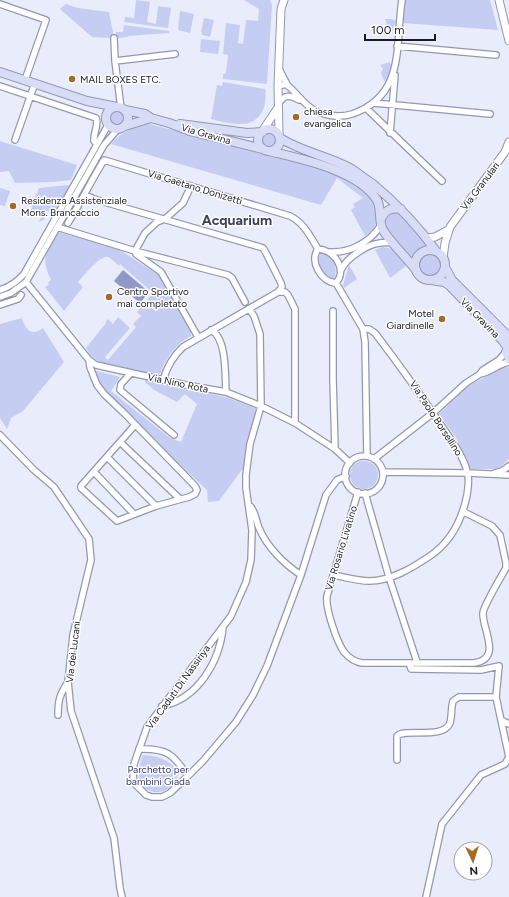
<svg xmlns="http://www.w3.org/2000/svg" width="509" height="897" font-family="Figtree,sans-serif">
<rect width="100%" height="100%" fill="#e8ecfb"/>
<!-- green -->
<path fill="#c6cdf3" d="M136,0L150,2L147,22L156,24L158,6L171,8L168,28L124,22L125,17L134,18Z
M244,0H270L272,5L267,84L223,79V74L226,73L228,55L223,54L226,23L240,25L238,43L243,44L246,20L258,21L259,9Z
M405,0H490L498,30L403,23Z
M66,4L78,8L109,12L113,32L112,38L92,37L60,9Z
M180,11L194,14L190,33L178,30Z
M204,18L214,20L210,37L202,35V32H201Z
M385,19H391L396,21L393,31L390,33Z
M124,25L169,31V33L128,36V37L116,38V32H123Z
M201,39L220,41L218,54L200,52Z
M390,62V64H392L390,73L386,81H384L381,73L383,69L380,65Z
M223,82L265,89C268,107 260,125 239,124C230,124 220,121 211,119L217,85L222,86Z
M108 118a9 9 0 1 1 18 0a9 9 0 1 1-18 0Z
M150,124L317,168C326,171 336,173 344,177C359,186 388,206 374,227C372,230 368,233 365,236L351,210L355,207L353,204L363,198L337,178L321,205L111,144C122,132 133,126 150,124Z
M261 140a8 8 0 1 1 16 0a8 8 0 1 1-16 0Z
M0,141L77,165L71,180L53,182L15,183L9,171L0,172Z
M68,185L69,187L52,216L50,215L51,212L46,211L44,220L39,222L41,216L40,212L31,210L36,194H37L39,188Z
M0,188L10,191L5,206L0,205Z
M399,211L431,248C421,250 416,253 413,263L384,228V219L389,213Z
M58,232L117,248L160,276L191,332V336C180,342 172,350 166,361C163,365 162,371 159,375L100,362L91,356L86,348L106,323V321L108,319L113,324L118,317L130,328L105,357L108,360L136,327L133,324L141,316L137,312L153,293L120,264L119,266C116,263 111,258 108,257C100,255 83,277 78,282L83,287L64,311L45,287L49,285L48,283L51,280C40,257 46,253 58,232Z
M382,247L393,249L406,266L390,278L375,250Z
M321,252C332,253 339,269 334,279C324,277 315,262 321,252Z
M419 265a11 11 0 1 1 22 0a11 11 0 1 1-22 0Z
M349,265L357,279L344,288L343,285Z
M22,318C25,329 31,337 43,328L64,362L23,411L11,418L7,429L0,418V324Z
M503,367H509V459L498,469H470L456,438L439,414L468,386Z
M93,370L120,377L111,391L170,438L181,442L197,404L185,394L177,402L154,390L145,382L146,379L229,398L257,409L248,438L243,468L219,501L208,502L207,490L156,443L157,441L139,426L135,419L100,385Z
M350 475a14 14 0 1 1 28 0a14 14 0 1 1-28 0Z
M143,755C159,756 169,759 179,773C174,785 165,796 150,791C146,790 143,787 141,783C136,776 140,763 143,755Z"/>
<!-- water -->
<path fill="#9098c8" d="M123,270L149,292L140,303L114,281Z"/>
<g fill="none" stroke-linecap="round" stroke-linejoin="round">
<defs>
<path id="minor" d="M0,4L46,20L25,80
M114,38L115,61L121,108
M397,46L496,55
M115,61L175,54
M279,69L288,86
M0,86L96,118C99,126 93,133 94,141L97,144
M278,86C281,85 284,84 287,85C291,87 304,104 311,108C323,116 339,118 352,114C406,96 395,45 402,0
M374,103L490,114
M278,104C285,94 289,95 299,100
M366,108L442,181
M390,133L395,75
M15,140L35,83
M191,186L183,203L165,219L157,222L145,233L135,251L136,254L161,272L198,337
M85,195L94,199L260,247L263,248L266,253L281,283L282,287L278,292L183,347C172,357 167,367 163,380
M68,223C81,202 91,181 104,160L290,216C304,223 310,236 318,249
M57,227L135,251L228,275L232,278L245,302
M318,249C334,250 348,269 336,283C321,282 309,261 318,249Z
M330,252C351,253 370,242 381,225
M341,270C346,258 368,244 380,243C384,242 389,243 393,242
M26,282L89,360L96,365L186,385L226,392L261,406L295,423L335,449L350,463
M336,283L363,329L365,342L367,456
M0,290C10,287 17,282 24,274L108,125
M278,292H285L288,295L295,309V423
M0,297L11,293L26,282L104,145L118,129
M0,305L18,299L21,295
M249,309L254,316L260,334L261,406L250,444L246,475V488L252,530L251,560L246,582L231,616L147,727L134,764L133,778L136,785L146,795L152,797H162L170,793L188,776L203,761L236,722L253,695L267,666L301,575L326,495L337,480L346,476
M333,311V379L335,449
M211,330C227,338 225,376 226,392
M89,360L90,367L97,385L104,394L125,414L195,486L197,490L195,494L189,497L156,506L117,521L81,488V486L135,425
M131,373L121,384L120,390L174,435
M480,374C491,372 498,364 509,362
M0,435L34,470L54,487L89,539L91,560L73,635L68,682L71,711L114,838L120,888L122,897
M120,442L180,499
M345 475a19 19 0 1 1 38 0a19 19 0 1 1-38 0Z
M107,457L156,506
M374,459L433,413L466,383L480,374L483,370L499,360L506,352
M94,472L134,514
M383,472L468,473L509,475
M495,473L502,471L509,466
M358,492L327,596C325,608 337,642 344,652C349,658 355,662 362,663H474C503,659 482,629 483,613C484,605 501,577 506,568V563L500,535L492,526L464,512
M365,493L389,577L417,662
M251,507C256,514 256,521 259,528C267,547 284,564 301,575
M333,575C345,577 357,581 369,581C391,581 412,568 430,556C452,541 462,520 467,495C468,488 470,479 467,471C462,453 449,437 439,422C418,391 397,362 375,333L369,329H363
M409,663L411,669H414L481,670L499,666L496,697L509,757L505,764L481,775L442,824L426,897
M162,706C198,699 220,661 223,627
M58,715C58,700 60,694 68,682
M501,720L509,724
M139,749C167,748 173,754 188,776
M397,760V736L400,734C413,730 444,738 450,723C452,716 451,708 453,701L459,697H496"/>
<path id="tertiary" d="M499,0L509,41
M263,130L277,109
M279,134L278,86L281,9L284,0
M427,238L435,237L448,230
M443,258L445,243L450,227L505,152L509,142"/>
<path id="secondary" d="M0,72L87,101L117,107
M106 118a11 11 0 1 1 22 0a11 11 0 1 1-22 0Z
M125,110L145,114L151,118L169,123L190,131L263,149
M180,124L247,133L262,132
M125,126L151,118
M258 140a11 11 0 1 1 22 0a11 11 0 1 1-22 0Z
M280,138C302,152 328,156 350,168C358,173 365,179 373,184C397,204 418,226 436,251
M269,151C301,159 358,170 377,200C382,209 378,221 383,230C390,242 407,258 416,270
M381,219C385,210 391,207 401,209
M415 265a15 15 0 1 1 30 0a15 15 0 1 1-30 0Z
M445,267L452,280L509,337
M431,280L444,282L449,285L503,341L507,347
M509,344L506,352L509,359"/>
</defs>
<!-- minor casing -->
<use href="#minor" stroke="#9398af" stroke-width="8"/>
<!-- tertiary casing -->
<use href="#tertiary" stroke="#9398af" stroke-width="9"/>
<!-- secondary casing -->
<use href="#secondary" stroke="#9398af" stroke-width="10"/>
<!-- minor -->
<use href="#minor" stroke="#fff" stroke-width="5.5"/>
<!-- tertiary -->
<use href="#tertiary" stroke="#fff" stroke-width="7"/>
<!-- secondary -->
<use href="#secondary" stroke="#d9dcf7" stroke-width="8"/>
</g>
<!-- markers -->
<g fill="#a36b28" stroke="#fff" stroke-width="1.5">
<circle cx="72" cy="79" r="4"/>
<circle cx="296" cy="117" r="4"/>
<circle cx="13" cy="206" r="4"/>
<circle cx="109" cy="297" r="4"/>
<circle cx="442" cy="319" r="4"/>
</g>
<g text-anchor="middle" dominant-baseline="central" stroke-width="3" stroke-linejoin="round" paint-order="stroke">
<!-- poi labels -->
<g font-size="10" fill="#1a1c24" stroke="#fff" text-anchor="start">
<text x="80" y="79">MAIL BOXES ETC.</text>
<text x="304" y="111">chiesa<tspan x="304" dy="12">evangelica</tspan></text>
<text x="21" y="200">Residenza Assistenziale<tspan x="21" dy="12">Mons. Brancaccio</tspan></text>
<text x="117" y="291">Centro Sportivo<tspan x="117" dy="12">mai completato</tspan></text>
<text x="434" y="313" text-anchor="end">Motel<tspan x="434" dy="12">Giardinelle</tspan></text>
</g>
<!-- street labels -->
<g font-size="10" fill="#1a1c24" stroke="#fff">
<text transform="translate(206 134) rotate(16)">Via Gravina</text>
<text transform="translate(480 186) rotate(-53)">Via Granulari</text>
<text transform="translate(195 187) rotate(17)">Via Gaetano Donizetti</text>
<text transform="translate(480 318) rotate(46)">Via Gravina</text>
<text transform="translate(178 383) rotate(12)">Via Nino Rota</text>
<text transform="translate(436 418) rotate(57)">Via Paolo Borsellino</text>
<text transform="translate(341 548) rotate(-73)">Via Rosario Livatino</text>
<text transform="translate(73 652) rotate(-83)">Via dei Lucani</text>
<text transform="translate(178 687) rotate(-54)">Via Caduti Di Nassiriya</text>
</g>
<!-- park labels -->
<g font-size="10" fill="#373c78" stroke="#fff">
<text x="158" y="769">Parchetto per<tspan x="158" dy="12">bambini Giada</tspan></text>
</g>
<!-- district labels -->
<g font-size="14" font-weight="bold" fill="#3e4256" stroke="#fff">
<text x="237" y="220">Acquarium</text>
</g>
</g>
<!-- north arrow -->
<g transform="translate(473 861) rotate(176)"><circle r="19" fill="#ffffff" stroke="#a3a4a7"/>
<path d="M0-3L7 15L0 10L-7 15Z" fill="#a36b28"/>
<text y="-6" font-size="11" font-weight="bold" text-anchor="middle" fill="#1a1c24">N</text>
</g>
<!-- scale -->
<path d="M365 34v6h70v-6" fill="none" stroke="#1a1c24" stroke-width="2"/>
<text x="371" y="34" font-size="12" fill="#1a1c24" stroke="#ffffff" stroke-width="3" paint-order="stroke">100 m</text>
</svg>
